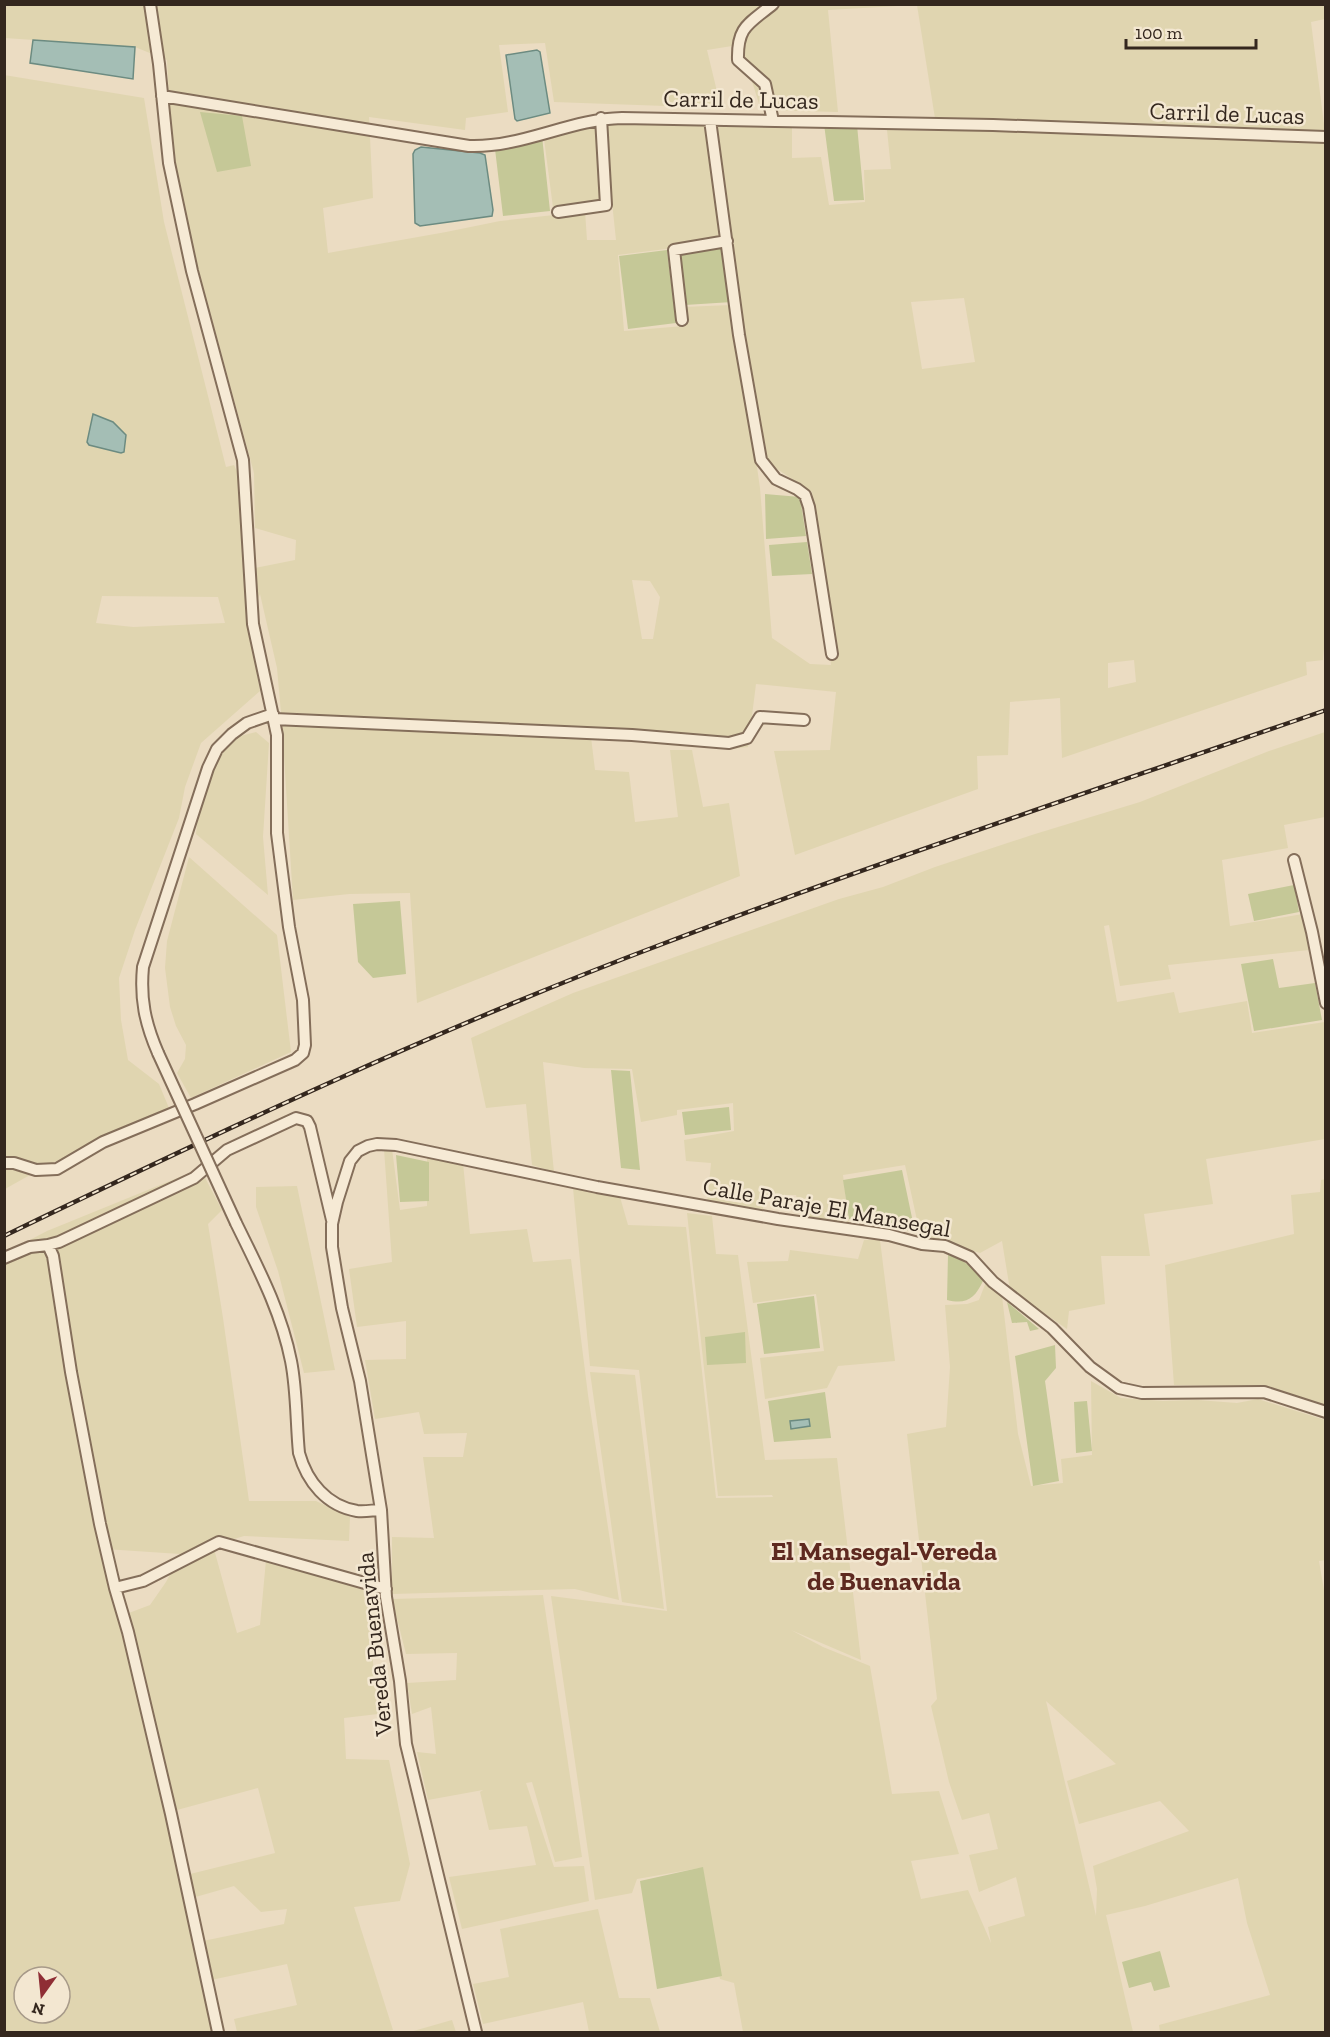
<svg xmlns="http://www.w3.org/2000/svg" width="1330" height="2037" font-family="'Zilla Slab',serif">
<rect width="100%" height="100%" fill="#ebdcc2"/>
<!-- farmland -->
<path fill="#e0d5b0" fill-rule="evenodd" d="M5,5H915L828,10L838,112L761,110L744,56L732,46L707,50L721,108L554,102L545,43L499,45L508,112L466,118L465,130L369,117L373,198L323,208L328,253L446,232L500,221L554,215L544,139L605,123L792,126V158L821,157L829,205L865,202L864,170L891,169L887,130L937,131L917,5H1325V19L1311,22L1326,140V625L1323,660L1306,662L1307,675L1062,758L1060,698L1010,702L1008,755L977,756L978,789L795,855L774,751L830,750L836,692L756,684L748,747L731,749L591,737L595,770L629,772L635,822L678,817L670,750H692L703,807L729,803L740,876L417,1003L410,893L349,894L293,900L282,724L277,668L260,594L248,623L260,691L201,743L185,787L179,818L135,930L119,978L121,1020L128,1060L159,1084L169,1108L46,1166L5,1189L4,75L144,98L164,222L226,467L234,465L240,478L255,568L295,560L296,540L255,528L254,473L200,276L173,166L167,60L135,47L5,38ZM612,202L616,240H587L585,211ZM722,242L731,305L683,307L684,326L624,331L618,255ZM964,298L975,362L922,369L911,302ZM771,465L812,492L831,665L810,664L772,638L760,488L757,467ZM632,580L650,581L660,597L653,639H642ZM102,596L218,597L225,623L133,627L96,623ZM1134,660L1136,682L1108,688V663Z
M256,732L269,743L263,837L268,895L196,834L198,812L220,754L236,737Z
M1325,732V817L1284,825L1288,848L1222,860L1230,926L1303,914L1309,950L1168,965L1171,979L1120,986L1109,925L1104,926L1117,1002L1174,992L1179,1013L1247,1001L1252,1033L1325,1022V1139L1206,1159L1213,1204L1144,1214L1150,1256H1101L1105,1304L1069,1311L1067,1329L1010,1290L1002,1241L980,1253L920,1234L905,1165L843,1175L849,1224L802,1218L796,1195H764L763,1209L707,1204L711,1163L686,1161L684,1140L734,1131L733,1103L677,1110V1115L641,1122L632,1069L584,1068L543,1062L554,1172L532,1165L526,1104L486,1108L471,1038L573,993L839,899L883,887L935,867L1035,834L1140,802L1269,751Z
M189,857L277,935L291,1052L191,1098L177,1073L185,1059L186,1045L176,1026L170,1007L165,968L167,941Z
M384,1149H392L400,1210L427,1206V1156L463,1163L470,1234L527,1229L533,1262L571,1259L588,1395L619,1600L575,1589L392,1594V1537L434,1538L423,1457H463L467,1433L424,1434L419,1412L375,1419L365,1360L406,1359V1321L357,1327L349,1269L392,1262Z
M192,1172H202L222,1210L208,1224L223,1318L249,1501H316L350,1517L349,1541L244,1536L208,1547L214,1549L237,1633L260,1625L266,1560L366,1590L378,1714L344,1718L346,1759L389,1760L410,1864L400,1901L354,1907L393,2030L385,2032H237L234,2019L297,2005L287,1964L211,1980L203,1941L284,1924L287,1909L261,1912L234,1886L192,1898L186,1875L275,1853L258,1788L177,1810L166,1796L220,2032H5V1253L47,1231ZM105,1549L180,1554V1555L166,1582L150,1605L121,1616ZM24,1977H60V2013H24Z
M1325,1179V1405L1263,1387L1174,1385L1165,1265L1294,1234L1291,1195L1320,1192L1321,1180Z
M297,1186L315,1273L335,1370L304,1373L278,1271L256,1207V1187Z
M573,1188L620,1197L628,1225L686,1227L716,1498L773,1497L772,1495L718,1496L687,1213L712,1216L716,1254L738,1255L765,1460L837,1458L861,1660L791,1630L823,1647L870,1666L892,1794L939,1791L959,1854L911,1861L921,1899L968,1890L991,1943L988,1927L1025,1916L1016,1877L979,1892L969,1855L998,1849L989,1813L962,1820L949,1782L931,1706L937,1699L907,1434L946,1427L950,1367L945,1305L967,1304L979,1300L986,1282L1002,1296L1018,1434L1031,1486L1063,1483L1061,1459L1092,1455L1091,1381L1121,1398L1163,1401L1197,1400L1237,1403L1258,1399L1325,1420L1326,1560L1319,1561L1326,1602L1325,2032H1160L1159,2025L1270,1995L1247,1923L1238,1878L1145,1906L1106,1915L1133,2032H743L734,1983L720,1979L700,1868L637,1879L632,1893L595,1900L551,1596L667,1611L639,1370L590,1366ZM1046,1701L1116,1764L1067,1781L1079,1824L1160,1801L1189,1831L1093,1866L1097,1889L1096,1916Z
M864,1240H880L895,1361L838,1366L827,1388L765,1399L760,1358L824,1351L816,1294L753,1303L747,1262L788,1261L790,1250L858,1259Z
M590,1372L635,1375L664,1609L622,1602Z
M543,1595L582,1857L555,1862L532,1782L526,1783L554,1867L584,1866L589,1901L462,1929L449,1877L536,1865L527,1826L489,1830L480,1792L483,1790L428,1800L417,1752L436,1754L431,1707L412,1714L407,1683L456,1680L457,1653L406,1654L392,1599Z
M598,1909L619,1998H650L660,2032H589L583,2002L483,2024L473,1984L509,1977L500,1929Z
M452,2020L456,2032H410Z"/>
<!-- green -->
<path fill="#c5c897" d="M200,112L242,116L251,166L217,172Z
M824,124L857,125L864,200L834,201Z
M542,136L550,211L503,216L495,149Z
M723,244L732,302L685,305L678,251Z
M667,250L676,323L628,329L619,256Z
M765,494L800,497L806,536L766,539Z
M807,542L812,574L772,576L769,545Z
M1294,885L1299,912L1254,921L1248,894Z
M400,901L406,974L373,978L358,962L353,904Z
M1273,959L1279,988L1315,983L1322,1020L1254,1031L1241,964Z
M611,1070L630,1071L640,1170L621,1168Z
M729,1107L731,1130L685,1135L682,1112Z
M396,1155L429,1162V1201L400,1202Z
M902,1170L915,1232L849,1219L843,1180Z
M948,1255C963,1259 974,1268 983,1281C975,1298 967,1305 947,1300Z
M814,1296L820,1348L764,1354L757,1304Z
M1007,1302L1039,1329L1030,1331L1027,1322L1012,1323Z
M745,1332L746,1363L707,1365L705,1337Z
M1055,1345L1056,1368L1045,1381L1059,1481L1033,1486L1015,1356Z
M825,1392L831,1438L774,1442L768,1401Z
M1087,1401L1092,1451L1076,1453L1074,1402Z
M703,1867L722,1976L657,1989L640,1881Z
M1160,1951L1170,1987L1154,1991L1151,1982L1129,1988L1122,1962Z"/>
<!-- water -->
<path fill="#a4beb5" stroke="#6c8b81" stroke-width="1.5" d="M33,40L135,47L133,79L30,63Z
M537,50L540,52L550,113L517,121L515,119L506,55Z
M421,147L480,153L485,155L493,210L492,216L420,226L415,223L413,154L415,150Z
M93,414L113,422L126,435L124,452L121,453L89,445L87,442Z
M809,1419L810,1426L791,1429L790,1421Z"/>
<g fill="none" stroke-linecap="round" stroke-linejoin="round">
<defs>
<path id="street" d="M773,4C749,24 737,26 738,60L765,84L773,121
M162,96L469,146C522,148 570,119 622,118L993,125L1326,137
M710,120L739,335L761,460L776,479L797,489L805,495L809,507L832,654
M558,212L606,205L601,118
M682,320L674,250L727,241
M274,719L632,735L729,743L747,738L760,717L804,720
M1294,860L1312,932L1326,1003
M158,1053C145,1023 140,999 143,967L208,768L217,749L232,734L247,723L273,714
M4,1163H14L36,1170L57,1169L103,1142L195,1104L295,1060L303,1053L305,1045L303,1000L289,927L277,833V735L253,624L243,460L192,271L169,163L159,64L150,4
M236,1223C258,1268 281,1311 291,1361C297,1391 296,1423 299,1453C307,1482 327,1506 357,1511C365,1512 374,1510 381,1510
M48,1245L59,1242L194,1178L227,1150L296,1118L307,1121L310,1127L332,1220
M4,1258L30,1247L48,1245L53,1256L71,1372L100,1524L115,1588
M218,2032L171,1814L128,1632L115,1588L143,1581L219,1542L386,1589
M476,2032L406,1744L400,1681L386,1597L381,1510L360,1381L342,1308L332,1247V1224L337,1202L350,1161L358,1151L368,1146L377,1144L396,1145L597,1187L778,1219L889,1235L922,1244L945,1246L970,1257L993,1282L1052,1328L1090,1367L1119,1388L1142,1393L1264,1392L1326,1412"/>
</defs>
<!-- street casing -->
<use href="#street" stroke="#846e5a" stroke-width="14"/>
<!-- street -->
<use href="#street" stroke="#f6ead5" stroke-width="10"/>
<defs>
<path id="rail" d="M4,1236C221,1131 439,1028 665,943C883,860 1105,787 1326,710"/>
</defs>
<!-- rail casing -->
<use href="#rail" stroke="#34271e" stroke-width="4.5"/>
<!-- rail -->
<use href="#rail" stroke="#f3e7d1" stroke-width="2" stroke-dasharray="7" stroke-linecap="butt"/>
<defs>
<path id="street-bridge" d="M158,1053L236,1223"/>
</defs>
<!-- street-bridge casing -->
<use href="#street-bridge" stroke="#846e5a" stroke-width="14" stroke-linecap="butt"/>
<!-- street-bridge -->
<use href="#street-bridge" stroke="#f6ead5" stroke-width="10"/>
</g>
<g text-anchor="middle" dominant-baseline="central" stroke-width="5" stroke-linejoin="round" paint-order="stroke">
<!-- street labels -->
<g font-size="24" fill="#34271e" stroke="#f3e7d1">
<text transform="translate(741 99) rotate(1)">Carril de Lucas</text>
<text transform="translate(1227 113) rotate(2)">Carril de Lucas</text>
<text transform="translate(827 1207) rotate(10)">Calle Paraje El Mansegal</text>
<text transform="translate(374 1644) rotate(-96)">Vereda Buenavida</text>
</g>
<!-- neighbourhood labels -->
<g font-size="26" font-weight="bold" fill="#5e2920" stroke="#f3e7d1">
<text x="884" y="1551">El Mansegal-Vereda<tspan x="884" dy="30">de Buenavida</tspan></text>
</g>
</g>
<!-- border -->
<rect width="1330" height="2037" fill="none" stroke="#34271e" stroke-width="12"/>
<!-- north arrow -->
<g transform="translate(42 1995) rotate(195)"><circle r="28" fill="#f3e7d1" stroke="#a79a89" stroke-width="1.5"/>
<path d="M0-4.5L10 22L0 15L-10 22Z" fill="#8f2e35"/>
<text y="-9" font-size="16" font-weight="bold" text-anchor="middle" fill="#34271e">N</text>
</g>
<!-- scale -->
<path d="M1126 39v9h130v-9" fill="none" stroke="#34271e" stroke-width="3"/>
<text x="1135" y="39" font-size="18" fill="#34271e" stroke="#f3e7d1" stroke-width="4.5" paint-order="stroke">100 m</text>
</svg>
